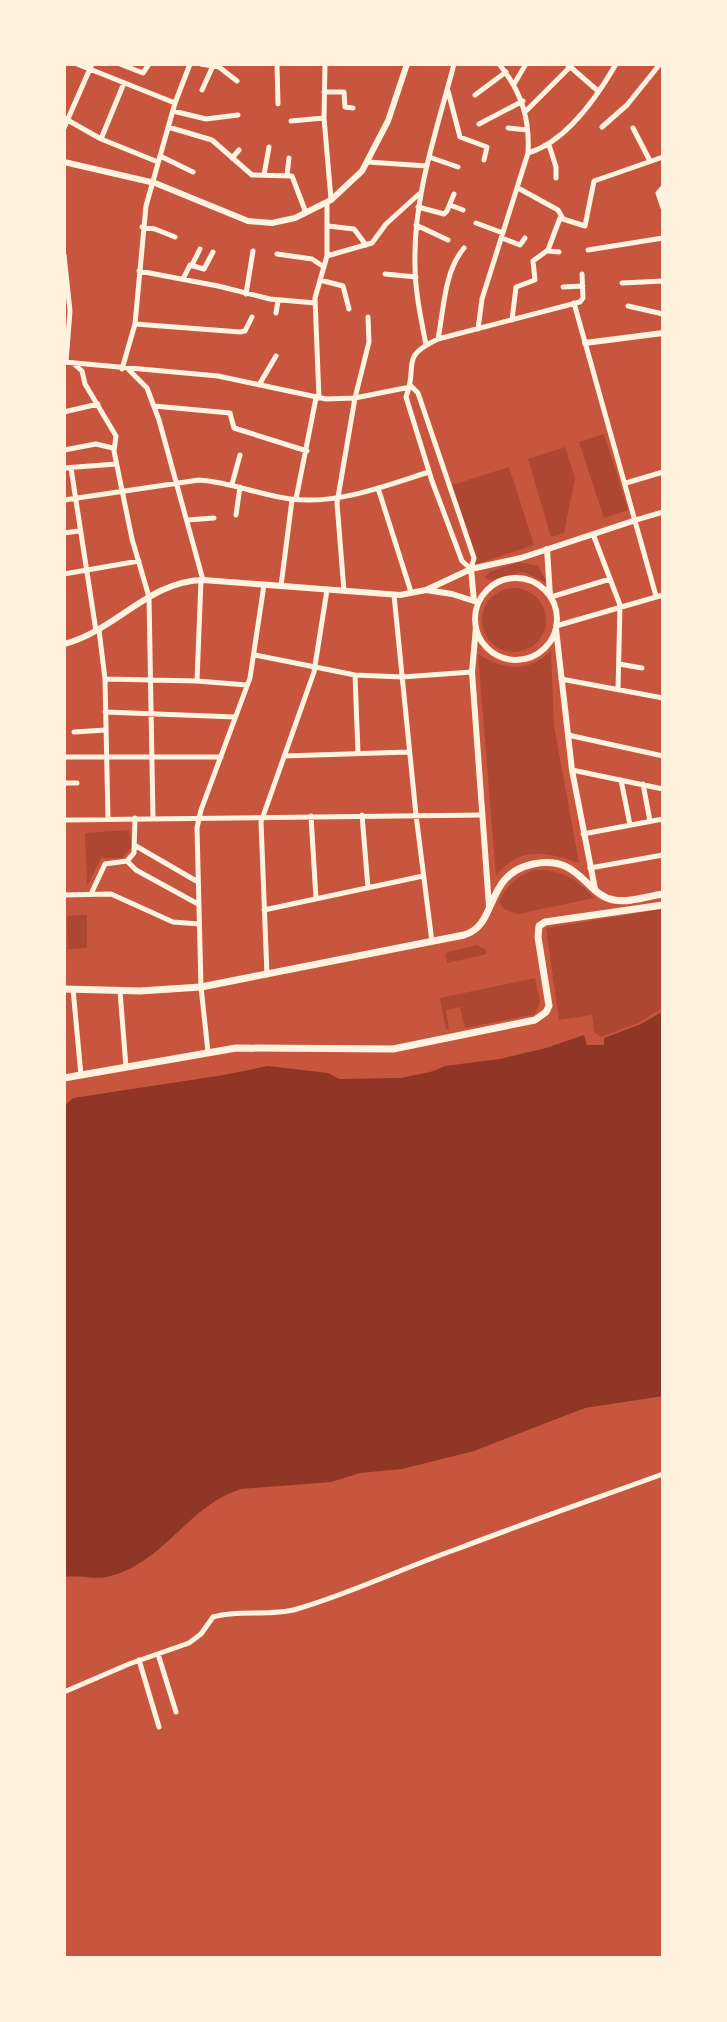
<svg xmlns="http://www.w3.org/2000/svg" width="727" height="2022" font-family="Georgia,serif">
<rect width="100%" height="100%" fill="#c8553d"/>
<!-- green -->
<path fill="#ae4732" d="M604,434L628,510L604,518L579,442Z
M565,447L575,478L564,533L551,537L528,459Z
M509,467L534,545L474,565L449,486Z
M519,562L538,566L547,583L523,572L492,580L485,578L490,572Z
M482 620a32 32 0 1 1 64 0a32 32 0 1 1-64 0Z
M551,651L554,726L579,863C547,852 520,845 496,876L478,654C503,670 529,673 551,651Z
M129,830L132,847L122,858H101L87,886L85,833Z
M535,870C560,869 578,879 594,898L518,914L504,909L499,902C506,886 518,875 535,870Z
M663,909V1008L638,1023L601,1037L594,1032L592,1015L559,1020L546,928Z
M87,915V948L68,949L67,916Z
M477,945L486,950L487,954L447,963L445,953Z
M535,978L540,1003L535,1014L465,1028L460,1007L446,1010L449,1029L446,1030L440,998Z"/>
<!-- water -->
<path fill="#8f3625" d="M663,1011V1396L585,1408L474,1451L402,1469L360,1473L331,1482L241,1489C188,1505 164,1564 107,1577C93,1580 78,1574 64,1577V1106L73,1098L224,1075L268,1066L328,1073L339,1079L401,1078L434,1071L445,1066L500,1059L546,1048L584,1035L587,1045H604V1038L641,1024Z"/>
<g fill="none" stroke-linecap="round" stroke-linejoin="round">
<!-- minor -->
<path stroke="#fff3e0" stroke-width="5" d="M77,64L175,103
M120,64L143,73L149,64
M201,64L219,67L237,81
M277,64L278,104
M325,64L324,118L331,199
M567,64L598,91
M514,84L526,64
M202,90L212,68
M448,91L460,137L487,147L484,160
M324,92H344L345,107L353,108
M475,95L506,72
M173,111L206,119L238,115
M526,111L573,64
M64,118L101,139L158,162
M291,121L324,118
M479,124L523,101
M168,127L212,140L252,175L292,176L306,213
M602,127L627,105L660,64
M64,128L92,64
M508,128L527,130
M633,128L650,161
M101,139L124,83
M549,145L556,167V178
M528,153C566,142 597,97 616,64
M160,156L193,172
M429,157L458,167
M232,158L239,150
M368,162L427,166
M264,175L269,147
M287,175L289,158
M663,187L658,193L663,208
M518,188L558,210L563,219L585,226L594,181L663,157
M450,205L463,210
M418,207L444,214L447,211L454,194
M476,223L503,233
M416,225L448,240
M328,226L354,229L366,245
M142,227L155,229L175,237
M502,238L520,245L525,238
M588,250L663,238
M548,251L559,252
M277,254L312,259L324,267
M64,255L70,311L66,362
M327,256L372,243L386,224L419,194
M192,265L200,249
M139,271L218,286L270,299L315,303
M385,274L416,277
M183,279L190,265L204,269L213,252
M320,280L343,286L349,309
M622,283L663,281
M563,287L583,286
M246,294L253,251
M574,303L656,596
M628,306L663,314
M276,313L278,301
M512,320L516,287L535,280L533,261L548,250L560,218
M135,324L240,332L245,331L252,317
M478,329L482,299L528,153C530,118 521,91 499,64
M438,339C444,308 444,272 464,248
M426,345C421,318 415,292 415,265C413,196 437,130 454,64
M64,362L218,376L326,399L355,398L410,387
M73,363L82,371L85,384L116,436L114,451L132,539L149,597L153,818
M122,369L135,324L146,206L175,103L190,64
M129,370L147,388L159,420L203,580
M259,385L276,356
M411,386L418,393L474,558L471,569L462,561L432,481L406,397C419,364 398,358 438,339L580,302L583,298L582,274
M319,398L315,298L327,256V202
M154,406L230,413L234,428L307,451
M64,412L98,404
M64,450L96,444L113,448
M64,468L116,464
M71,468L96,631
M626,483L663,472
M232,484L240,455
M378,488L411,592
M296,499L316,398
M64,500L199,480C231,482 259,495 290,499C337,505 385,486 429,472
M236,515L240,487
M188,520L214,518
M636,520L663,512
M64,533L79,531
M593,534L620,605L618,690
M64,574L139,561
M281,586L292,500
M344,591L337,503L355,398L369,342L368,317
M394,595L416,815L432,942
M551,597L610,579
M556,626L663,595
M99,630L105,679L108,819
M255,655L355,675L402,677L472,672
M619,664L642,668
M355,675L358,753
M105,679L197,681L247,685
M561,679L663,698
M197,681L201,580
M105,712L235,717
M74,732L106,730
M568,735L663,756
M284,756L409,752
M64,757H221
M572,770L663,789
M621,780L630,825
M64,783H77
M643,784L650,821
M362,815L368,888
M311,816L316,899
M64,820L482,815
M583,834L663,819
M136,846L198,882
M127,861L136,870L198,904
M590,868L663,855
M91,894L105,864L127,861L134,853L135,818
M64,895L111,894L173,922L199,924
M264,910L423,876
M267,975L261,822L314,672L327,590
M73,989L81,1075
M120,991L126,1067
M208,1052L201,987L197,828L201,810L250,678L264,585
M158,1654L176,1712
M139,1660L159,1727
M64,1692L129,1664L189,1643L201,1634L213,1617C240,1609 269,1617 297,1609C352,1593 403,1568 457,1549C525,1523 594,1499 663,1474"/>
<!-- tertiary -->
<path stroke="#fff3e0" stroke-width="6" d="M64,162L155,183L248,221L272,223L295,218L331,200L362,171L388,121L407,64
M585,343L663,333
M547,549L550,596
M471,569L474,601
M475 619a41 41 0 1 1 82 0a41 41 0 1 1-82 0Z
M426,590L452,594L474,601
M476,627L472,672L489,906
M556,629L572,770L595,889
M64,644C115,631 149,581 203,580L400,595L426,590L471,569L521,558L636,520"/>
<!-- secondary -->
<path stroke="#fff3e0" stroke-width="7" d="M64,989L140,991L201,987L464,935C499,925 483,875 533,864C580,854 585,895 614,900C629,903 648,896 663,894
M64,1078L236,1048L393,1049L535,1020L546,1012L549,1006L538,937L539,926L545,922L663,905"/>
</g>
<!-- border -->
<rect width="727" height="2022" fill="none" stroke="#fff3e0" stroke-width="132"/>
</svg>
